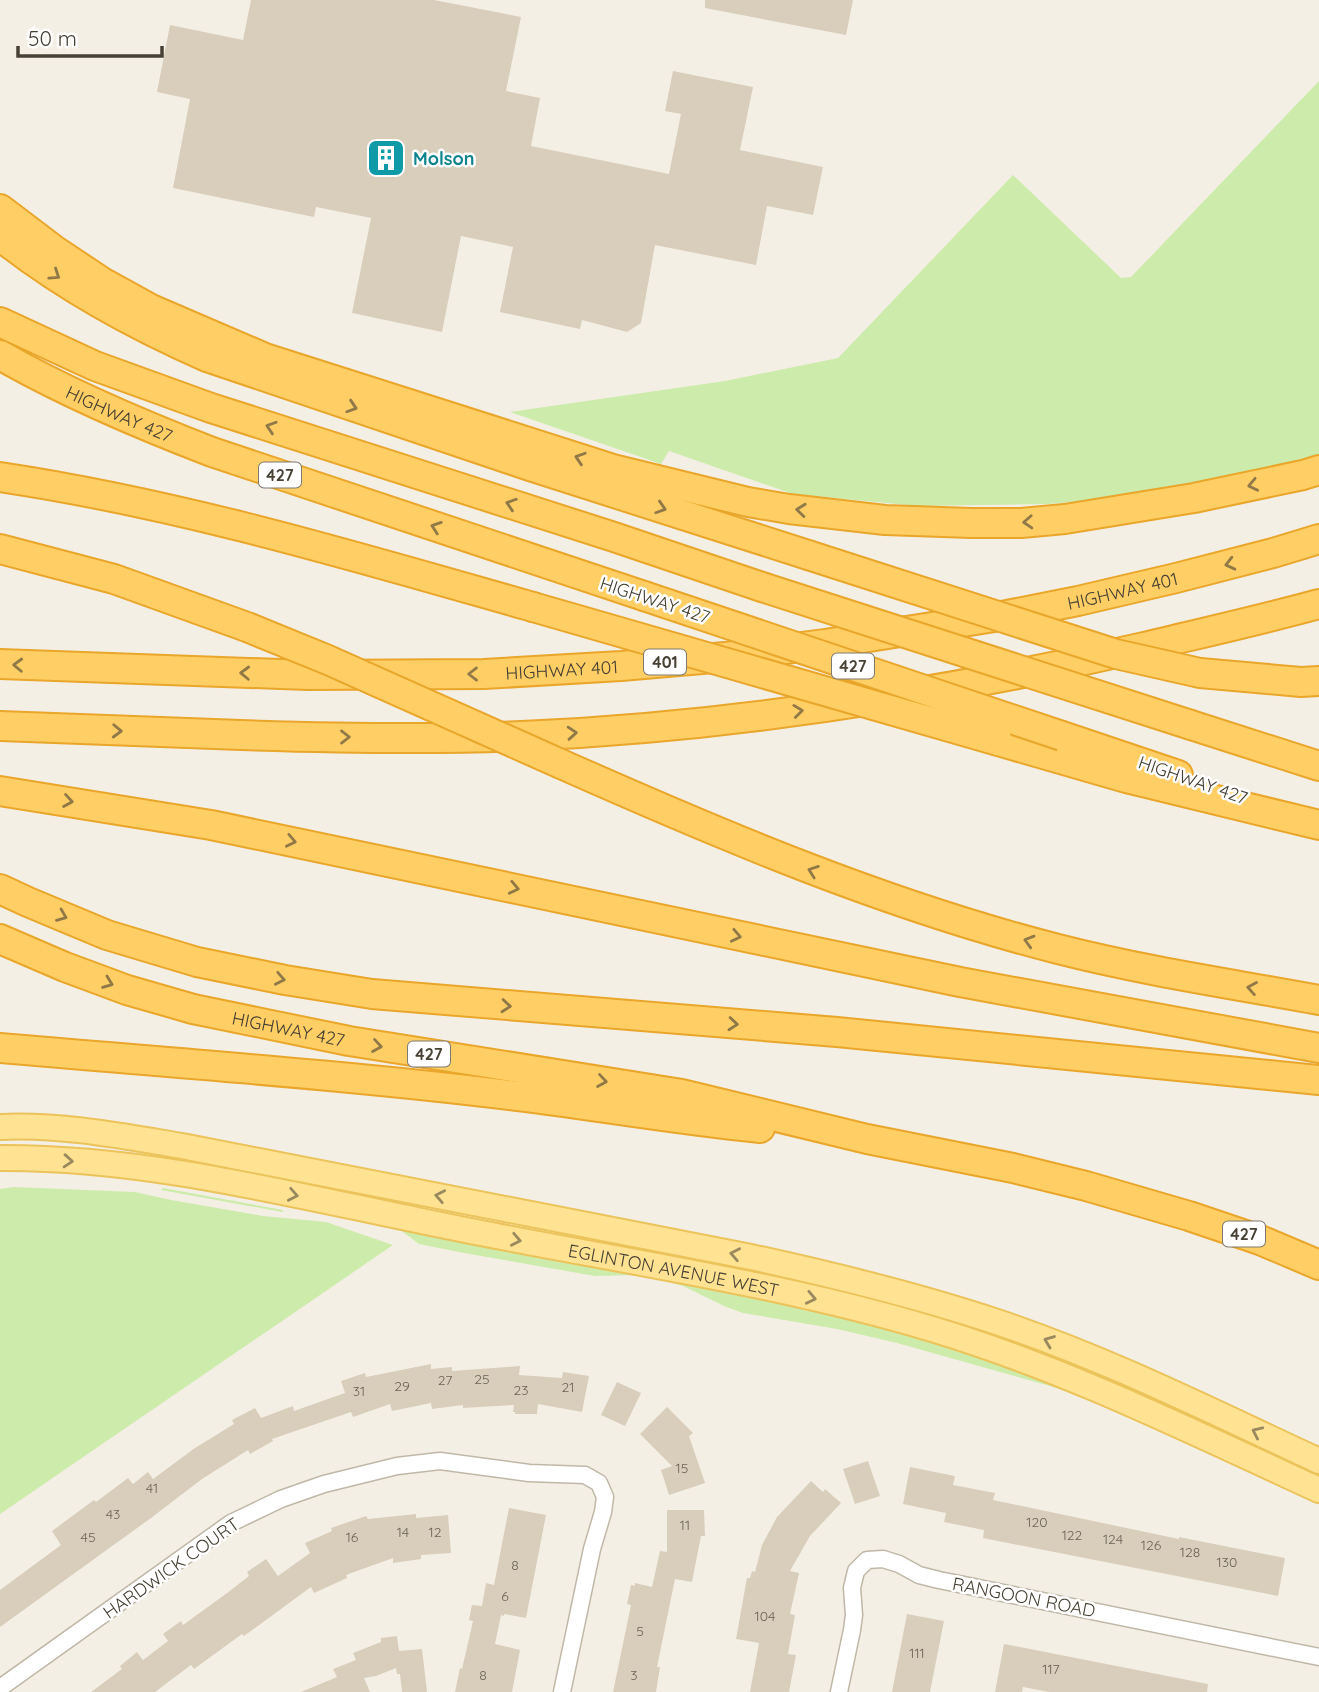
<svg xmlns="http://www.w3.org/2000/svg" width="1319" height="1692" font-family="Quicksand,sans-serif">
<rect width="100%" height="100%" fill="#f4efe5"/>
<!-- green -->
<path fill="#cdebaa" d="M1319,81V456L1267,473L1153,496L1047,504L918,506L793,494L669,451L661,464L510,412L725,381L838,358L1013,175L1121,278L1131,277Z
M14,1187L135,1192L171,1200L263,1216L326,1222L393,1245L0,1514V1189Z
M163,1188L283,1210V1212L161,1190Z
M398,1226L791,1303L913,1333L1096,1399L897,1343L837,1329L743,1313L724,1306L683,1286L658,1279L636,1275L595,1276L464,1253L419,1244L399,1229Z"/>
<!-- building -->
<path fill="#d9cebc" d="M251,0H434L521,17L506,91L540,98L531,146L669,174L681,114L665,111L673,71L753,87L740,150L823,167L813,215L767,206L756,265L655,245L641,323L627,332L582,320L580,329L500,312L513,247L461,236L442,332L352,313L371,218L316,207L314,217L173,188L190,99L157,92L170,25L243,40Z
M705,0H853L846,35L705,8Z
M431,1364V1369L452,1367V1371L520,1366L519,1375L562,1378L563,1372L589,1376L582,1412L538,1404L537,1414H515V1412H513L514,1405L463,1408V1405L432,1409L431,1403L392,1411L390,1404L353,1417L351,1412L272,1439L273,1441L250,1454L248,1450L202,1479L151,1518L0,1627V1590L61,1545L52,1531L94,1500L96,1502L128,1478L133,1484L148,1472L153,1479L195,1448L234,1424L232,1420L255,1408L261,1418L293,1406L294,1411L345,1393L341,1381L365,1373L366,1377Z
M617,1382L641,1393L625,1426L601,1415Z
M667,1407L693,1433L689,1436L705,1483L669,1495L661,1470L672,1466L640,1434Z
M868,1461L880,1496L855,1504L843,1469Z
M910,1467L955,1476L953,1485L995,1493L993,1500L1179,1539V1537L1285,1558L1278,1596L983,1538L984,1530L944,1522L946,1513L903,1504Z
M811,1481L823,1492L825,1489L841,1503L810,1536L790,1571L799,1573L790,1614L795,1615L788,1654L796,1655L789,1692H750L759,1643L736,1639L746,1583L747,1578H750L752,1571L755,1572L762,1545L777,1517Z
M509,1508L546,1515L526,1618L504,1614V1616L501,1615L495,1644L520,1650L512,1692H455L460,1668L462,1669L473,1621L469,1620L472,1605L482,1606L486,1583L494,1585Z
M667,1510H704L705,1536H701L692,1582L675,1579L657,1667H660L656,1692H613L631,1605L627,1604L631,1585L635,1586V1583L652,1587L660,1551L667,1552Z
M416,1514V1518L448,1515L451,1553L421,1555V1559L393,1563V1558L346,1575L347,1578L314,1593L311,1587L244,1636L242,1634L194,1669L191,1665L155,1692H91L122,1669L120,1666L137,1652L143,1660L168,1641L163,1634L181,1621L183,1625L227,1593L249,1576L247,1572L266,1559L278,1576L310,1553L305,1543L332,1531L331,1528L366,1516L368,1519Z
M907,1614L944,1621L930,1692H892Z
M397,1636L399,1651L422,1649L427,1692H402L400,1674H397L396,1668L376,1676L364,1678L370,1692H301L337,1677L333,1669L356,1660L353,1653L381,1642V1638Z
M1004,1644L1208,1684L1207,1692H1049L1023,1687L1022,1692H995Z"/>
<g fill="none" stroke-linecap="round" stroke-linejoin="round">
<defs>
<path id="minor" d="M0,1688L231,1523L281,1499L324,1484L397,1466L440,1461L529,1473L585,1475L599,1483L605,1497L603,1512L592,1549L562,1692
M839,1692L852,1630L854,1615L852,1588L856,1571L867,1560L883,1559L899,1564L919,1575L939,1580L1319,1657"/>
<g id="primary">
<path d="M0,1127C61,1124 122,1136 182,1146L751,1257C834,1275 916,1295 997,1322C1108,1359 1213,1412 1319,1461"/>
<path id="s1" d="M0,1158C149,1157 296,1196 441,1225C605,1259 772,1281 932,1329C1066,1369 1192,1432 1319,1490"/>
</g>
<g id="motorway">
<path d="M0,209L54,250L102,282L151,309L265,358L613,469L748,502L789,509L885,520L971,523H1021L1065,519L1194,498L1303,475L1319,470"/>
<path d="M0,236C63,286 134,325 207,357L530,466L808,555"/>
<path d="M0,322L95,366L211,408L614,537L762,587"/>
<path id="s2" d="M0,355C68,394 139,424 212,452L644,596"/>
<path d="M0,477C181,504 357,557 533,607"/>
<path d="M0,549L114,579L247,627"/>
<path id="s3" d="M0,664L308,675L484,674L621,666L725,657L825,644L1007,615L1078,601L1176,578L1273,553L1319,539"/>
<path d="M1200,673L1301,682L1319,681"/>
<path d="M1191,725L1319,766"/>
<path d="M0,726C80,729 160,732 241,735C334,738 428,740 522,736C731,727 939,694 1144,647C1202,633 1261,620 1319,604"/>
<path d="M1062,736L1178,775"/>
<path d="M998,741L1126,778L1319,825"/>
<path d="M561,764C723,836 886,905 1058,949C1144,971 1232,984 1319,1000"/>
<path d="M0,791L211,825L960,982L1319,1048"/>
<path d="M0,889L28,902L107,935L197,962L285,980L372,994L837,1032L1319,1080"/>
<path id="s4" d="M0,939L65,967L127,990L193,1009L349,1041L682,1094L867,1139L1013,1168L1086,1186L1189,1216L1260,1240L1319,1265"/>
<path d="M0,1048C173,1063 346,1075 518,1096C599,1106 679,1120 760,1128"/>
</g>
</defs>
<!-- minor casing -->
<use href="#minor" stroke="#c0b8a7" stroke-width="19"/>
<!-- primary casing -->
<use href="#primary" stroke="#ecc35a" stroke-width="28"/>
<!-- motorway casing -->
<use href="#motorway" stroke="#e9a62a" stroke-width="32"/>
<!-- minor -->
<use href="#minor" stroke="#fff" stroke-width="16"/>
<!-- primary -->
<use href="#primary" stroke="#ffe292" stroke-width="24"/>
<!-- motorway -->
<use href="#motorway" stroke="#ffce64" stroke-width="28"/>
<defs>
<path id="motorway-bridge" d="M808,555L1116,654L1200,673
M762,587L1191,725
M644,596L1062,736
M533,607L998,741
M247,627L328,660L561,764"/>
</defs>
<!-- motorway-bridge casing -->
<use href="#motorway-bridge" stroke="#e9a62a" stroke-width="32" stroke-linecap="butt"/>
<!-- motorway-bridge -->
<use href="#motorway-bridge" stroke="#ffce64" stroke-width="28"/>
</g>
<!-- one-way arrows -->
<defs><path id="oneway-chevron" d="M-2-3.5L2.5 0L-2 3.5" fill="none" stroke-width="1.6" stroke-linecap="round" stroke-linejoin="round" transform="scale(1.75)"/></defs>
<g stroke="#917947">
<use href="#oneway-chevron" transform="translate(55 275) rotate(34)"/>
<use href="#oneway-chevron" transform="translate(352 407) rotate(18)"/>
<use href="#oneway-chevron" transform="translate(271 427) rotate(-162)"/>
<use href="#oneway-chevron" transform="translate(580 458) rotate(-162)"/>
<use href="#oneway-chevron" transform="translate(1253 485) rotate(168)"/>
<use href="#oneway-chevron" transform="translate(511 504) rotate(-162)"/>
<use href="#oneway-chevron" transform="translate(661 508) rotate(18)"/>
<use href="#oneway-chevron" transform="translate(801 510) rotate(-174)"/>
<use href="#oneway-chevron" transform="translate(1028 522) rotate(177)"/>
<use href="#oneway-chevron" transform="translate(436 527) rotate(-161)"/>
<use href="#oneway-chevron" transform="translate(1230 564) rotate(166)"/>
<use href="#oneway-chevron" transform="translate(18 665) rotate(-178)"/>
<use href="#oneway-chevron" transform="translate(245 673) rotate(-178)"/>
<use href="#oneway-chevron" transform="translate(473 674) rotate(180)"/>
<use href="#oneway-chevron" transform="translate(798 711) rotate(-7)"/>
<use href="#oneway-chevron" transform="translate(117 731) rotate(2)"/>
<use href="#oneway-chevron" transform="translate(572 733) rotate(-4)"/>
<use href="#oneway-chevron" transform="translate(345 737)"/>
<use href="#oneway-chevron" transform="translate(68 801) rotate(9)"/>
<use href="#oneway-chevron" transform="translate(291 841) rotate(12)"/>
<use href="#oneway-chevron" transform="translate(813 871) rotate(-160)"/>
<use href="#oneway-chevron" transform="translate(514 888) rotate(12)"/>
<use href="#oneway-chevron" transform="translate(62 916) rotate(22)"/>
<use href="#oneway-chevron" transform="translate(736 936) rotate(12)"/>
<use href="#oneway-chevron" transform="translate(1029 941) rotate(-164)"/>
<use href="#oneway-chevron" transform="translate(280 979) rotate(11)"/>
<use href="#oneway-chevron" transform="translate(108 983) rotate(21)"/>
<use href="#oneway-chevron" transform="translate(1252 988) rotate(-170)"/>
<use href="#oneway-chevron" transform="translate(506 1006) rotate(5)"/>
<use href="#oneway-chevron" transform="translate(733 1024) rotate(5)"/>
<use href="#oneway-chevron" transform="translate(377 1046) rotate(9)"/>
<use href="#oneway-chevron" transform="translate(602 1081) rotate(9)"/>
</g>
<g stroke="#9a895e">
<use href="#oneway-chevron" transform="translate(68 1161) rotate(4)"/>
<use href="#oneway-chevron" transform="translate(293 1195) rotate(11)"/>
<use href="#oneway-chevron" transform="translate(440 1196) rotate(-169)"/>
<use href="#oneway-chevron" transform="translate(516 1240) rotate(11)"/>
<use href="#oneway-chevron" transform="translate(735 1254) rotate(-169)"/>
<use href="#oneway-chevron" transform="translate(811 1298) rotate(12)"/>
<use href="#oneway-chevron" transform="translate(1049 1341) rotate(-159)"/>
<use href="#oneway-chevron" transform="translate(1257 1432) rotate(-155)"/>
</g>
<!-- icons -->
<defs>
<symbol id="building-square" viewBox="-11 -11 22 22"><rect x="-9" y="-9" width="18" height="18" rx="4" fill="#0f9aa8" stroke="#fff"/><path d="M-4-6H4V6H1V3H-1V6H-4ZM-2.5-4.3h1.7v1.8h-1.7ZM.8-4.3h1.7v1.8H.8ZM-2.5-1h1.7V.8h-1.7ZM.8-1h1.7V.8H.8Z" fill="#fff"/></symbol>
</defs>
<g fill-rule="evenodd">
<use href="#building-square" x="364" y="136" width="44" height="44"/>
</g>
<g text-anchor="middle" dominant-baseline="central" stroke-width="5" stroke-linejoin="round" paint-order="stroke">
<!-- number labels -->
<g font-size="14" fill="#6c6456">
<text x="482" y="1379">25</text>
<text x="445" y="1380">27</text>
<text x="402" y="1386">29</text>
<text x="568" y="1387">21</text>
<text x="521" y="1390">23</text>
<text x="359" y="1391">31</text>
<text x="682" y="1468">15</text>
<text x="152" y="1488">41</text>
<text x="113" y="1514">43</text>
<text x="1037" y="1522">120</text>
<text x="685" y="1525">11</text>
<text x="403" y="1532">14</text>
<text x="435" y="1532">12</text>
<text x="1072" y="1535">122</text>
<text x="88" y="1537">45</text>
<text x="352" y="1537">16</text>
<text x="1113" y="1539">124</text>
<text x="1151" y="1545">126</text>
<text x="1190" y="1552">128</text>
<text x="1227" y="1562">130</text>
<text x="515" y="1565">8</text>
<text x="505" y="1596">6</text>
<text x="765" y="1616">104</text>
<text x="640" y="1631">5</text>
<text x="917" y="1653">111</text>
<text x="1051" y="1669">117</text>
<text x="483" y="1675">8</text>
<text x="634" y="1675">3</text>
</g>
<!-- shield labels -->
<g fill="#fff" stroke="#7e7971" stroke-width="2">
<rect x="259" y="462.5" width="42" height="25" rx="5"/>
<rect x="644" y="649.5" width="42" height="25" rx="5"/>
<rect x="832" y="653.5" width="42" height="25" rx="5"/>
<rect x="408" y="1041.5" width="42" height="25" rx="5"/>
<rect x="1223" y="1221.5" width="42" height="25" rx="5"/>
</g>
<g font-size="16" font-weight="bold" fill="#474034">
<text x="280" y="475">427</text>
<text x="665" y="662">401</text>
<text x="853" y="666">427</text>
<text x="429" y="1054">427</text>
<text x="1244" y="1234">427</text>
</g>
<!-- culture labels -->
<g font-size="18" font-weight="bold" fill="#0d838f" stroke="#fff" text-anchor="start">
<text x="413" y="158">Molson</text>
</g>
<!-- street labels -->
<g font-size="18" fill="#474034" stroke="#fff">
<text stroke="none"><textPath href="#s2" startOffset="133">HIGHWAY 427</textPath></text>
<text stroke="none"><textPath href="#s3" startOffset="1129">HIGHWAY 401</textPath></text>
<text transform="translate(655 600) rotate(18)">HIGHWAY 427</text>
<text stroke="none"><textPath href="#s3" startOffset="562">HIGHWAY 401</textPath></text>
<text transform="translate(1193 780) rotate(19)">HIGHWAY 427</text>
<text stroke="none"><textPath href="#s4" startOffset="303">HIGHWAY 427</textPath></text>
<text stroke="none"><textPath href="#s1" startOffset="684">EGLINTON AVENUE WEST</textPath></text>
<text transform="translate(171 1568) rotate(-35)">HARDWICK COURT</text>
<text transform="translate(1024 1597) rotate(11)">RANGOON ROAD</text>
</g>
</g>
<!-- scale -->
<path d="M18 46v10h144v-10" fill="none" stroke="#474034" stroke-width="3.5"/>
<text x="28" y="46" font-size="21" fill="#474034" stroke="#ffffff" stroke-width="5" paint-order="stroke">50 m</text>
</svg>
